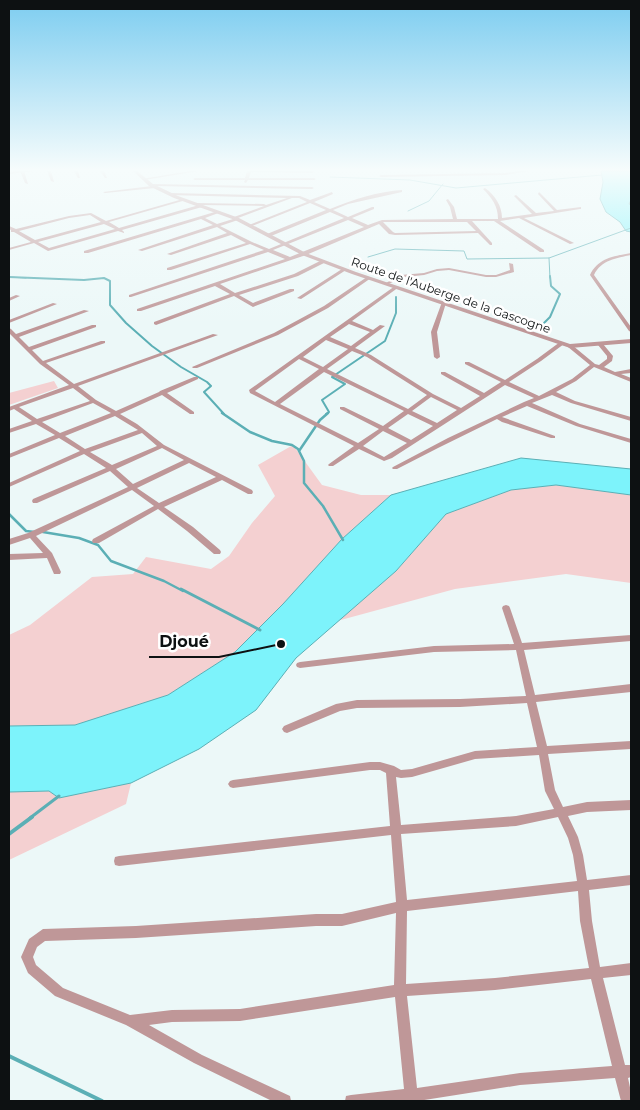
<svg xmlns="http://www.w3.org/2000/svg" width="640" height="1110" font-family="Montserrat,sans-serif">
<rect width="100%" height="100%" fill="#ecf8f8"/>
<!-- green -->
<path fill="#f4d0d1" d="M54,381L58,388L9,405V393Z
M293,445L322,485L361,495H391L342,539L283,605L235,652L168,695L75,725L9,726V635L30,625L92,577L133,574L146,557L211,569L229,556L252,523L275,496L258,465Z
M556,485L631,495V583L566,574L455,589L337,621L396,571L446,514L511,490Z
M131,783L126,804L9,860V792L49,791L59,798Z"/>
<!-- water -->
<path fill="#7df3fb" stroke="#5bafb5" d="M601,171H631V200L629,204L631,205V232L626,231L620,222L606,212L600,199L603,182Z
M521,458L631,469V495L556,485L511,490L446,514L396,571L296,658L256,710L199,749L131,783L59,798L49,791L9,792V726L75,725L168,695L235,652L283,604L342,539L391,495Z"/>
<g fill="none" stroke-linecap="round" stroke-linejoin="round">
<!-- stream-far4 -->
<path stroke="#5bafb5" stroke-width="1" d="M330,177L410,180L456,188L602,175
M408,211L429,201L443,184
M368,257L395,249L464,251L467,259L549,258L631,228
M549,258L550,278
M9,277L26,278"/>
<!-- stream-far3 -->
<path stroke="#5bafb5" stroke-width="2" d="M9,277L84,280L104,278L110,281V305L126,323L152,346L181,367L207,382L211,386L204,392L224,414
M544,323L550,317L560,294L551,286L550,276
M326,414L329,412L322,400L345,384L332,377L385,341L396,313V297"/>
<!-- stream-far2 -->
<path stroke="#5bafb5" stroke-width="2.5" d="M222,413L250,432L272,441L292,445L298,449L304,461V483L323,506L343,540
M299,451L320,420L328,413
M9,514L26,531L35,532
M43,532L79,538L98,545L111,561L164,581L183,591"/>
<!-- stream-far1 -->
<path stroke="#5bafb5" stroke-width="3" d="M181,589L260,630
M30,818L59,796"/>
<!-- stream -->
<path stroke="#5bafb5" stroke-width="4" d="M9,834L32,817
M9,1056L102,1101"/>
<!-- minor -->
<path fill="#bf9798" fill-rule="evenodd" d="M20,171H24L28,184L25,183Z
M47,171H51L54,182L51,181Z
M74,171H78L80,178H78Z
M100,171H104L107,178H105Z
M190,171H199L144,180L142,179Z
M247,171H312L314,172L312,173L251,172L249,178H314L316,179L314,180H248L246,183L244,182L245,180H195L193,179L195,178H245Z
M519,171H529L505,175L381,177L379,176L381,175L505,173Z
M151,184L312,187L314,188L312,189L156,186L155,188L105,193L103,192L152,186L149,185Z
M485,188C495,195 502,206 502,218L532,214L514,196L516,195L536,213L554,211L538,194L539,192L557,210L581,207V209H580L524,218L574,243L570,244L519,218L500,221L544,250V252H540L494,221H472L492,243V245H490L478,233L395,235L389,234L379,224L306,255L220,284L235,293L294,274L320,261H324V263L298,276L239,295L253,303L290,289H294V291L253,307L234,296L156,325L154,324V322L230,294L215,286L141,311H137V309L285,259L268,252L131,297H129V295L264,250L250,244L171,270H167V268L246,243L231,235L171,255L167,254L227,233L217,227L142,251L138,250L213,225L201,219L88,253H84V251L218,211L221,212L205,218L217,224L233,219L234,217L264,206L203,205L202,207L122,230L124,232V233L118,231L48,251L34,243L9,250V248L31,242L14,232H11V230L9,229V226L16,229L69,216L91,213L106,221L183,199L186,200L109,222L119,228L199,205H195V203H196L264,204L266,205L287,198L169,195V193H170L300,196L310,200L332,192L333,194L314,202L330,209C351,200 380,191 402,190V192L348,204L333,210L348,217L372,207H374V209L352,218L368,225L382,220L453,219L450,207L446,200L448,199L454,207L457,219H498C498,206 492,198 483,189ZM292,198H299L307,202L249,225L252,226L310,203L326,210L267,234V236H271L330,212L344,218L269,249L252,242L220,226L238,220V218ZM90,215L101,222L35,240L19,231L69,218ZM348,220L364,227L290,257L273,250ZM383,222H467L476,231L395,233L393,232ZM104,224L115,229L49,248L38,242Z
M631,253V255C617,258 601,260 594,275L631,327V332L629,331L590,275C598,258 614,256 631,253Z
M509,263L513,264L514,272L496,277H486L449,270L437,271L424,275L404,277L386,285L384,284L401,275L424,273L437,269L449,268L486,275H496L510,270Z
M342,269L346,270L301,299L297,298Z
M367,277L371,278L328,308L278,335L197,368H193L192,367L274,333L324,306Z
M395,286L399,287L352,321L373,330L380,325L385,326L355,348L371,355L433,394L461,408L480,396L441,374V372H445L484,393L501,382L465,364V362H469L505,380L537,359L560,342H564V344L541,361L509,382L539,396L572,379L590,365L568,347V345H572L595,364L599,365L607,359V356L598,345L603,344L613,356L612,361L604,367L615,372L631,369V373L621,374L631,378V382L594,367L576,381L556,392L575,401L631,417V421L571,403L552,395L532,403L580,424L631,439V443L576,426L527,406L502,417L555,436V438H551L502,422L497,419L438,448L397,469H393L392,468L393,467L448,438L524,402L534,398L505,385L392,458L384,461L382,460L359,449L333,466H329L328,465L329,464L354,446L250,393L249,390ZM349,324L370,332L351,346L330,337ZM326,340L348,349L323,367L303,357ZM352,351L367,357L427,395L408,409L327,369ZM299,359L319,369L275,402L255,391ZM324,372L404,411L383,426L344,407H340V409L379,429L358,443L280,404ZM431,397L457,410L437,423L412,411ZM408,414L433,426L411,440L388,428ZM383,431L407,443L384,457L363,446Z
M16,295L20,296L9,301V298Z
M442,302L446,303L437,332L440,357L437,359L434,357L431,332Z
M53,303L57,304L9,323V320Z
M84,310L89,311L19,337L29,347L92,325H96V327L32,350L43,361L101,341H105V343L46,363L74,384L213,334L218,335L78,386L96,400L116,411L159,392L160,391L194,377H198V379L167,393L194,412V414H190L162,395L120,414L137,424L164,445L252,490L253,492L252,494H248L222,480L164,507L193,527L220,550L221,552L220,554H214L187,531L158,509L99,543H93L92,541L93,539L154,506L132,490L36,536L52,553L61,572L60,574H54L47,558L9,560V554L43,553L30,538L9,545V539L28,533L128,487L110,471L37,503H33L32,501L33,499L106,468L84,454L9,487V483L80,451L59,438L9,458V454L55,435L36,424L9,433V429L32,421L14,409L9,411V407L69,385L40,364L9,333V328L11,329L16,334ZM73,388L90,401L37,419L19,407ZM93,403L111,413L60,433L42,422ZM115,416L138,430L85,449L65,436ZM142,433L157,446L112,465L90,452ZM162,448L184,460L133,484L116,469ZM189,463L216,477L159,503L137,488Z
M506,605L509,606L510,608L522,643L631,635V641L524,650L535,695L631,684V692L536,702L547,746L631,741V749L548,754L555,790L563,807L587,802L631,800V810L587,812L568,816L578,837L583,855L587,880L631,875V885L589,890L592,921L600,967L631,963V975L603,978L625,1065H631V1077L628,1078L631,1092V1101H621L615,1078L520,1085L418,1101H345L346,1096L351,1095L404,1089L395,997L240,1021L172,1022L149,1025L202,1055L290,1096L291,1101H272L194,1063L126,1025L55,996L28,973L21,957L29,939L43,929L136,926L316,914H342L396,902L391,835L119,866L115,865L114,861L115,857L119,856L390,826L386,773L380,770H370L233,788L230,787L228,784L230,781L233,780L370,762H380L394,766L401,770L412,769L475,751L537,747L527,703L460,707L357,708L340,711L287,733L284,732L282,729L284,726L336,704L357,700L460,699L526,696L516,650L434,652L300,668L297,667L296,665L297,663L300,662L434,646L514,644L502,608L503,606ZM539,755L545,791L554,809L516,816L401,825L396,777L401,778L412,777L475,759ZM558,817L568,838L573,855L577,881L407,900L401,834L516,826ZM578,891L580,921L589,968L495,978L406,984L407,911ZM396,913L394,985L240,1009L172,1010L130,1015L63,988L36,965L33,957L37,947L45,941L136,938L316,926H342ZM591,979L612,1066L520,1073L417,1088L407,996L495,990Z"/>
<!-- tertiary -->
<path fill="#bf9798" fill-rule="evenodd" d="M18,171H34L9,174V172Z
M133,171H137L153,184L178,196L239,218L306,253L356,272L570,344L631,339V343L570,348L352,274L302,255L235,220L174,198L149,186Z"/>
</g>
<!-- sky -->
<linearGradient id="sky" x2="0" y2="1"><stop stop-color="#7dcdf0"/><stop offset="0.52" stop-color="#f6fcfc"/><stop offset="1" stop-color="#f6fcfc" stop-opacity="0"/></linearGradient>
<rect width="640" height="326" fill="url(#sky)"/>
<g text-anchor="middle" dominant-baseline="central" stroke-width="5" stroke-linejoin="round" paint-order="stroke">
<!-- far-street labels -->
<g font-size="12" fill="#0d1112" stroke="#fff">
<text transform="translate(451 295) rotate(19)">Route de l'Auberge de la Gascogne</text>
</g>
</g>
<!-- callouts -->
<path fill="none" stroke="#0d1112" stroke-width="2" d="M281 644L219 657H149"/>
<circle fill="#0d1112" stroke="#fff" stroke-width="2" cx="281" cy="644" r="5"/>
<g font-size="16" text-anchor="middle" font-weight="bold" fill="#0d1112" stroke="#fff" stroke-width="5" stroke-linejoin="round" paint-order="stroke">
<text x="184" y="647">Djoué</text>
</g>
<!-- border -->
<rect width="640" height="1110" fill="none" stroke="#0d1112" stroke-width="20"/>
</svg>
